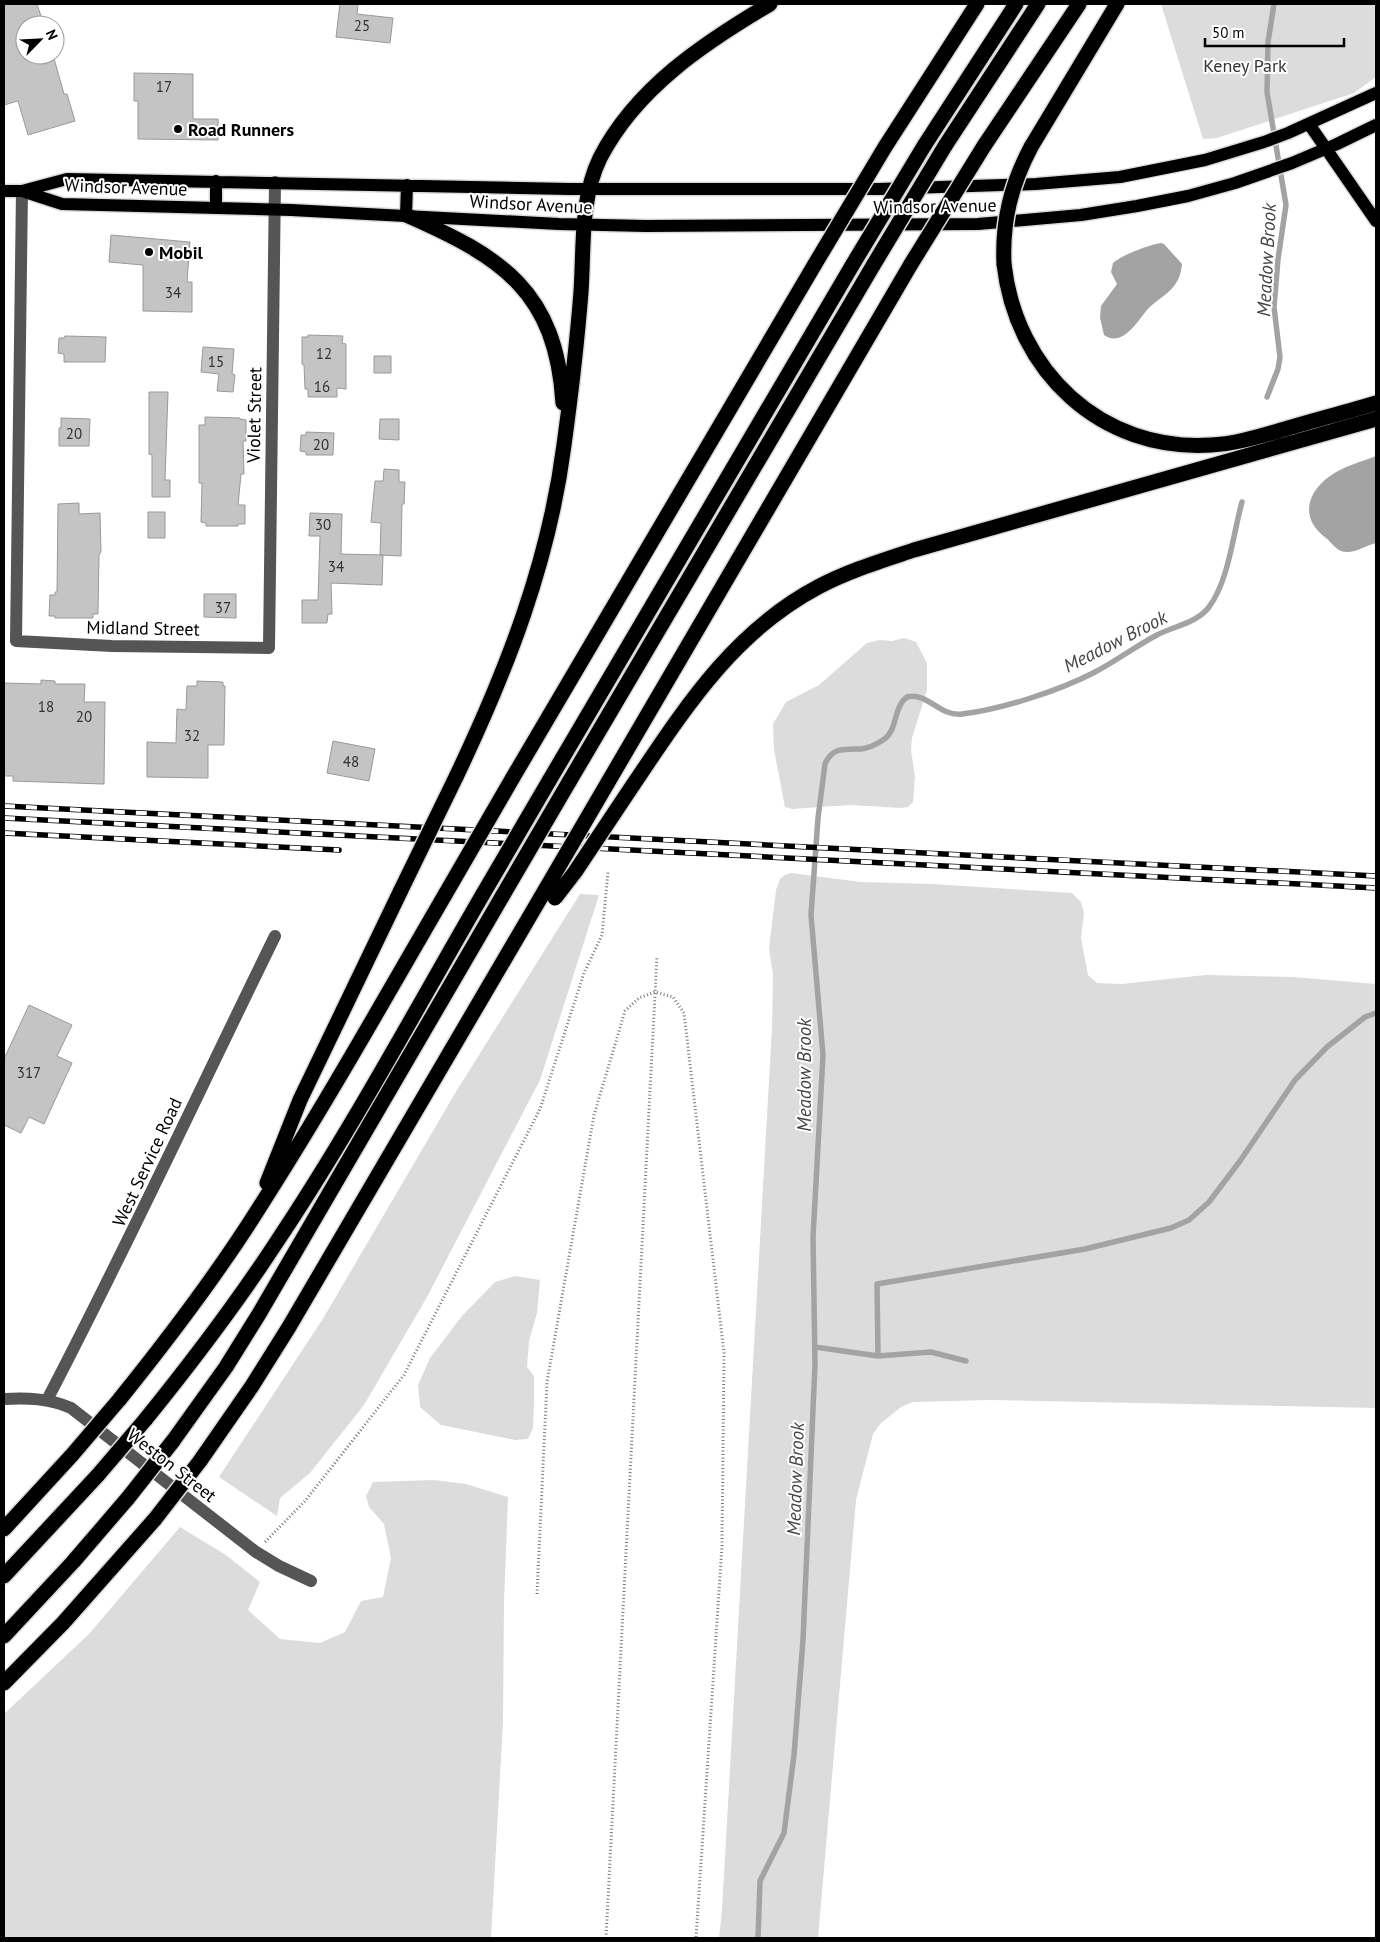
<svg xmlns="http://www.w3.org/2000/svg" width="1380" height="1942" font-family="'PT Sans',sans-serif">
<rect width="100%" height="100%" fill="#fff"/>
<!-- green -->
<path fill="#dcdcdc" d="M1161,4H1376V77L1354,93L1217,138L1203,139Z
M904,638L916,642L927,663V690L912,738L911,750L915,777L913,802L908,807L901,808L850,805L792,809L785,807L774,750L773,724L786,702L819,685L867,643L880,640L892,641Z
M791,873L861,882L932,884L1072,893L1081,902L1084,913L1081,938L1088,975L1097,983L1122,984L1205,975L1294,977L1376,984V1408L989,1400L913,1402L901,1407L880,1424L873,1434L856,1500L818,1938H719L722,1910L772,1028L773,975L769,948L776,890L780,879L785,875Z
M580,894L599,895L540,1080L427,1297L364,1405L310,1473L280,1498L277,1516L219,1477L324,1317L457,1090Z
M515,1276L540,1280L537,1313L529,1341L527,1367L534,1376V1401L533,1428L528,1439L515,1440L441,1425L420,1407L418,1385L430,1358L462,1316L495,1282Z
M434,1480L466,1484L508,1497L504,1603L503,1721L491,1938H4V1714L89,1634L180,1527L226,1555L260,1582L248,1610L280,1639L320,1643L345,1632L361,1601L383,1597L391,1558L384,1524L369,1507L366,1496L373,1482Z"/>
<!-- water -->
<path fill="#a3a3a3" d="M1161,243L1164,244L1182,264C1180,291 1161,295 1147,310C1137,322 1122,348 1104,335L1100,318L1101,306L1117,284L1111,272L1113,263C1122,255 1148,245 1161,243Z
M1376,456V543C1367,545 1357,552 1347,552C1337,552 1333,544 1326,538C1300,519 1306,493 1330,476C1344,466 1361,462 1376,456Z"/>
<g fill="none" stroke-linecap="round" stroke-linejoin="round">
<!-- stream -->
<path stroke="#a3a3a3" stroke-width="5.5" d="M1267,397L1278,369L1280,357L1274,307L1278,259L1286,205L1267,92L1268,42L1274,4
M815,1347L878,1356L877,1284L1085,1249L1171,1228L1189,1220L1209,1202L1240,1161L1295,1080L1327,1047L1365,1017L1376,1013
M878,1356L931,1352L966,1361
M758,1938L760,1881L784,1833L794,1755L803,1640L815,1364L813,1237L823,1055L811,915L818,818L825,764C832,747 845,749 861,749C869,748 877,744 883,740C898,731 893,707 907,697C928,692 940,717 962,714C1000,710 1061,690 1095,672C1116,661 1136,646 1157,635C1174,626 1197,623 1209,607C1229,580 1233,534 1242,502"/>
</g>
<!-- building -->
<path fill="#c4c4c4" stroke="#999" d="M4,4H37L44,25H25V55H53L64,94H67L75,121L28,135L18,101L4,105Z
M340,4H358L357,14L393,18L390,43L336,37Z
M134,73L193,74V119H218V140L138,139V101H134Z
M111,235L190,242L187,282H192V312L143,311V265L109,262Z
M308,335L343,336L342,343L346,344V389L337,388V397H308V389H305L304,365L302,364V337H308Z
M65,336L106,337L105,362H64V354L58,353L59,338H64Z
M203,347L234,349L232,374L235,375L233,392L217,391L219,374L201,372Z
M374,356H391V373H374Z
M149,392H168L165,480H170V497H152V455L149,454Z
M205,417L240,418V419L246,420V441H243L244,474H241L238,505H245V524H238V526H206V523L201,522L202,483H199V425H205Z
M61,418L90,419L89,446H59V428H61Z
M380,419H399V440L379,439Z
M306,432L334,433L333,455H306V452L300,451L301,435H306Z
M384,469L399,470V482H405L404,504H402L401,556L380,555L381,523L371,522L375,481H383Z
M79,503V514L100,513L101,552L99,555L98,614H93V618H55V616H49L50,595H55V592H57L58,504Z
M148,512H165V538H148Z
M310,513L342,514L341,554L383,555L382,585L331,583L332,614H328L327,623H302V600H318L320,536H309Z
M204,594H236V618L204,617Z
M41,680L55,681V684H85L84,702H105L104,784L13,781V776H4V683L41,684Z
M197,681L223,682V686H225L224,745H208V778L147,777V742L176,743L177,709L186,710L187,686H197Z
M333,741L375,749L369,781L327,773Z
M29,1005L72,1025L57,1056L72,1063L44,1124L29,1117L21,1133L4,1125V1059Z"/>
<g fill="none" stroke-linecap="round" stroke-linejoin="round">
<defs>
<path id="major" d="M1309,124L1376,221
M216,181V207
M4,191H22L67,179L569,189H879L1036,184L1120,177L1205,160L1264,142L1288,133L1376,93
M22,191L62,204L291,210L559,224L646,226L978,224L1081,215L1137,206L1188,196L1235,183L1292,163L1337,144L1376,125
M406,215L407,185"/>
<path id="highway" d="M924,146L1016,4
M945,146L1038,4
M984,146L1079,4
M885,147L977,4
M1031,147L1117,4
M406,215C502,257 556,291 563,403
M1004,264C1016,371 1101,452 1211,445C1236,444 1260,436 1285,429C1315,420 1346,412 1376,403
M456,777C507,670 549,562 564,445C571,394 577,343 581,292C584,248 580,199 600,158C636,88 704,43 770,4
M512,779L815,264
M549,781L853,264
M569,782L874,264
M607,784L911,264
M633,785C685,708 733,632 818,587C848,571 881,561 914,550L1376,419
M267,1183L300,1100L401,890
M119,1400C169,1338 217,1275 259,1208C325,1105 385,998 446,893
M145,1420C192,1362 236,1304 276,1243C351,1131 415,1011 483,894
M173,1441L226,1367L259,1314L503,895
M200,1461L252,1386L289,1327L541,897
M4,1529L72,1455
M4,1576L98,1475
M4,1636L73,1562L128,1498
M4,1683L63,1623L155,1519"/>
</defs>
<!-- major casing -->
<use href="#major" stroke="#dbdbdb" stroke-width="15"/>
<!-- highway casing -->
<use href="#highway" stroke="#dbdbdb" stroke-width="18"/>
<!-- path -->
<path stroke="#777" stroke-width="3" stroke-dasharray="1 2.5" stroke-linecap="butt" d="M265,1542L305,1501L404,1375L540,1109L584,973L602,935L608,872
M537,1594L547,1382L594,1115L625,1011L639,998L655,992L673,997L684,1013L724,1353L722,1546L696,1938
M606,1938L657,956"/>
<!-- minor -->
<path stroke="#555" stroke-width="12" d="M22,191L16,641L112,646L269,648L275,182
M4,1399C27,1398 49,1398 71,1408L256,1552L279,1566L311,1581
M47,1400C127,1247 199,1091 275,936"/>
<!-- major -->
<use href="#major" stroke="#000" stroke-width="12"/>
<!-- highway -->
<use href="#highway" stroke="#000" stroke-width="15"/>
<defs>
<path id="rail" d="M4,806L1376,876
M4,818L1376,888
M4,833L339,850"/>
</defs>
<!-- rail casing -->
<use href="#rail" stroke="#000" stroke-width="5.5"/>
<!-- rail -->
<use href="#rail" stroke="#fff" stroke-width="4" stroke-dasharray="11" stroke-linecap="butt"/>
<defs>
<path id="highway-bridge" d="M815,264L885,147
M853,264L924,146
M874,264L945,146
M911,264L984,146
M1004,264C1002,221 1011,185 1031,147
M401,890L456,777
M446,893L512,779
M483,894L549,781
M503,895L569,782
M541,897L607,784
M555,898L575,872L633,785
M72,1455L119,1400
M98,1475L145,1420
M128,1498L173,1441
M155,1519L200,1461"/>
</defs>
<!-- highway-bridge casing -->
<use href="#highway-bridge" stroke="#dbdbdb" stroke-width="18" stroke-linecap="butt"/>
<!-- highway-bridge -->
<use href="#highway-bridge" stroke="#000" stroke-width="15"/>
</g>
<!-- markers -->
<g fill="#000" stroke="#fff" stroke-width="2">
<circle cx="178" cy="129" r="5"/>
<circle cx="149" cy="252" r="5"/>
</g>
<g text-anchor="middle" dominant-baseline="central" stroke-width="4" stroke-linejoin="round" paint-order="stroke">
<!-- number labels -->
<g font-size="15" fill="#313131">
<text x="362" y="25">25</text>
<text x="164" y="86">17</text>
<text x="173" y="292">34</text>
<text x="324" y="353">12</text>
<text x="216" y="361">15</text>
<text x="322" y="386">16</text>
<text x="74" y="433">20</text>
<text x="321" y="444">20</text>
<text x="323" y="524">30</text>
<text x="336" y="566">34</text>
<text x="223" y="607">37</text>
<text x="46" y="706">18</text>
<text x="84" y="716">20</text>
<text x="192" y="735">32</text>
<text x="351" y="761">48</text>
<text x="29" y="1072">317</text>
</g>
<!-- park labels -->
<g font-size="18" fill="#333" stroke="#fff">
<text x="1245" y="65">Keney Park</text>
</g>
<!-- poi labels -->
<g font-size="18" font-weight="bold" fill="#000" stroke="#fff" text-anchor="start">
<text x="188" y="129">Road Runners</text>
<text x="159" y="252">Mobil</text>
</g>
<!-- street labels -->
<g font-size="18" fill="#000" stroke="#fff">
<text transform="translate(126 187) rotate(2)">Windsor Avenue</text>
<text transform="translate(531 204) rotate(3)">Windsor Avenue</text>
<text transform="translate(935 206) rotate(-1)">Windsor Avenue</text>
<text transform="translate(254 415) rotate(-89)">Violet Street</text>
<text transform="translate(143 628) rotate(1)">Midland Street</text>
<text transform="translate(147 1162) rotate(-65)">West Service Road</text>
<text transform="translate(172 1465) rotate(38)">Weston Street</text>
</g>
<!-- water labels -->
<g font-size="19" font-style="italic" fill="#444" stroke="#fff">
<text transform="translate(1266 260) rotate(-87)">Meadow Brook</text>
<text transform="translate(1115 641) rotate(-27)">Meadow Brook</text>
<text transform="translate(804 1075) rotate(-90)">Meadow Brook</text>
<text transform="translate(795 1479) rotate(-88)">Meadow Brook</text>
</g>
</g>
<!-- border -->
<rect width="1380" height="1942" fill="none" stroke="#000000" stroke-width="10"/>
<!-- north arrow -->
<g transform="translate(40 40) rotate(66)"><circle r="24" fill="#ffffff" stroke="#999999"/>
<path d="M0-4L9 19L0 12L-9 19Z" fill="#000000"/>
<text y="-8" font-size="14" font-weight="bold" text-anchor="middle" fill="#000000">N</text>
</g>
<!-- scale -->
<path d="M1205 38v8h139v-8" fill="none" stroke="#000000" stroke-width="2.5"/>
<text x="1212" y="38" font-size="15" fill="#000000" stroke="#ffffff" stroke-width="4" paint-order="stroke">50 m</text>
</svg>
